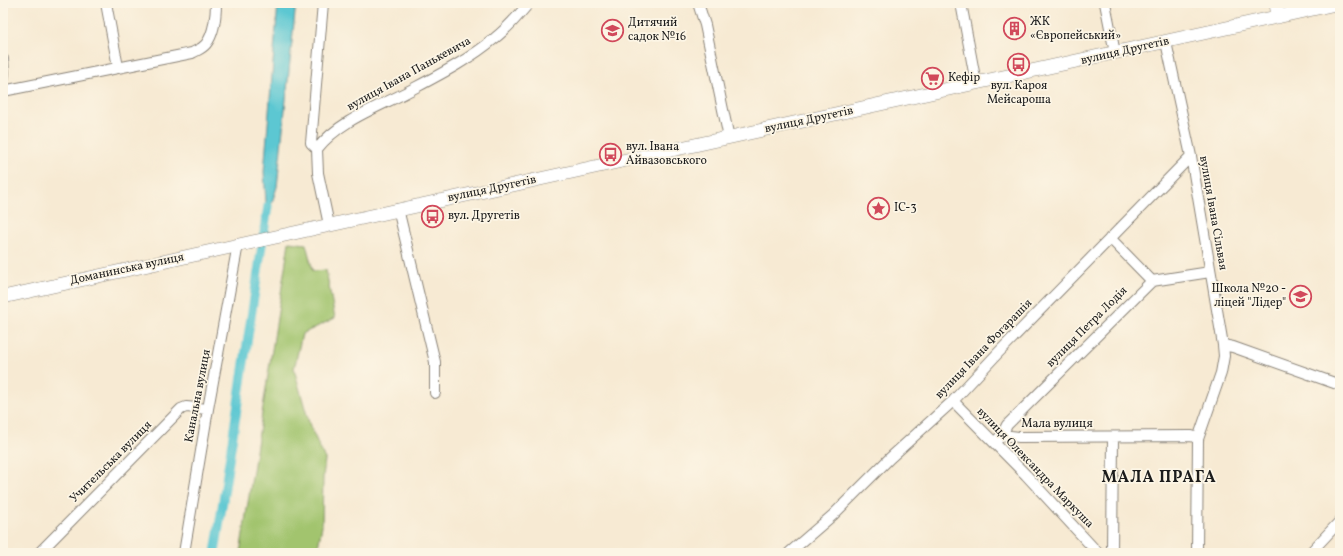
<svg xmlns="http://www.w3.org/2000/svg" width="1343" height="556" font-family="Vollkorn,serif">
<rect width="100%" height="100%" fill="#fcf5e5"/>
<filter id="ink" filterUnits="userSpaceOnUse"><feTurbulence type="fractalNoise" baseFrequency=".025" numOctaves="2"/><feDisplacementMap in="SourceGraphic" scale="8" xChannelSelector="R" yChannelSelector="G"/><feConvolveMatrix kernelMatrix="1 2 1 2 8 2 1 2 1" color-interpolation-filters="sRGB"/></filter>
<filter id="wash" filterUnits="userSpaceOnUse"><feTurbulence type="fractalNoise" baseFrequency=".012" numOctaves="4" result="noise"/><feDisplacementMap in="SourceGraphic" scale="16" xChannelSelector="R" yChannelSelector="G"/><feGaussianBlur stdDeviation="0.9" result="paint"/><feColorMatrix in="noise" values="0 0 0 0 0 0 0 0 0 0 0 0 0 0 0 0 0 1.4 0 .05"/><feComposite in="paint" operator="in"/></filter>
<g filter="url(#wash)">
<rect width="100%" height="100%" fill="#f7ead3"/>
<!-- green -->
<path fill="#a2c46e" stroke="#5f7045" d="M289,242L306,244L313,271L326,270L335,318L302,334L294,369L310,426L325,459L323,478L322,526L318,547L337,553H240Z"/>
<!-- water -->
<path fill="#5bc7d2" stroke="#3c7277" d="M278,3H296L277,187L267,218L264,172Z"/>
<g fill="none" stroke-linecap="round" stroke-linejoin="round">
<!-- canal -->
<path stroke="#5bc7d2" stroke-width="9" d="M215,553L268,206"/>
</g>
</g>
<g filter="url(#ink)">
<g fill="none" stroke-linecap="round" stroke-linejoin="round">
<defs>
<path id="minor" d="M106,3L118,67
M323,3L311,143L317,149L318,173L329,225
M698,3L705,25L729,138
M961,3L976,83
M1105,3L1115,53
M1166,42L1191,156L1223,345L1224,356L1221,373L1198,439L1197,553
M3,59L4,73L3,81
M3,91L192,53C197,50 202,49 206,44C214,34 216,15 216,3
M317,149C339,121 376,108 407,92C437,76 469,60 495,38C508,28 519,15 529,3
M398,209L435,362V393
M1110,238L1152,281
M1223,345L1233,347L1340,385
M953,401L1026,475L1098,553
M1002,435L1019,437L1192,436L1198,439
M995,442L1002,435L1007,425L1152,281L1210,272
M39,553L181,409L186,407L208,409
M184,553L208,409L238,244
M789,553L833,515L890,458L953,401L998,353L1191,156
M1112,553L1113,437
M1310,553L1340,521"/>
<path id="major" d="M1276,3L1278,17
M3,297L1340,3"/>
</defs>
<!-- minor casing -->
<use href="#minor" stroke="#8a8378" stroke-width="12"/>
<!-- major casing -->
<use href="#major" stroke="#8a8378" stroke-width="14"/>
<!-- minor -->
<use href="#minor" stroke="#fff" stroke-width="10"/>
<!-- major -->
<use href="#major" stroke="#fff" stroke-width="13"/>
</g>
</g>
<!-- icons -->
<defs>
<symbol id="building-ring" viewBox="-11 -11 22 22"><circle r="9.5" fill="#fcf5e5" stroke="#d1495b" stroke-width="1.5"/><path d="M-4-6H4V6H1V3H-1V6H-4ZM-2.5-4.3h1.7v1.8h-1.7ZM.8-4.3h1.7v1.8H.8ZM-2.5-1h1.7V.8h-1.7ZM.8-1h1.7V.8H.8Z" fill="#d1495b"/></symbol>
<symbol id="school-ring" viewBox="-11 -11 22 22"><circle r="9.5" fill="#fcf5e5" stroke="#d1495b" stroke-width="1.5"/><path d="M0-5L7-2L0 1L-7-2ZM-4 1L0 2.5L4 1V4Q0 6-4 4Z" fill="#d1495b"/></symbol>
<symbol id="bus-ring" viewBox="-11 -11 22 22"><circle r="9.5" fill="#fcf5e5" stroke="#d1495b" stroke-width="1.5"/><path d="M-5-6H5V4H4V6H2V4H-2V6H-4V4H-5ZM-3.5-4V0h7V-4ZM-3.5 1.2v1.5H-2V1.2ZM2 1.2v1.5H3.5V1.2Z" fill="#d1495b"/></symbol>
<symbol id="supermarket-ring" viewBox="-11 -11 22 22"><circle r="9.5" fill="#fcf5e5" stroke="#d1495b" stroke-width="1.5"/><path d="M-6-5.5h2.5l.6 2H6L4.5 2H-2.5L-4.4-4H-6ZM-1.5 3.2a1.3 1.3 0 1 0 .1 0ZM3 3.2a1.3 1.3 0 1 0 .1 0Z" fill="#d1495b"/></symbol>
<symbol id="sight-ring" viewBox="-11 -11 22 22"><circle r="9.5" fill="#fcf5e5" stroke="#d1495b" stroke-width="1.5"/><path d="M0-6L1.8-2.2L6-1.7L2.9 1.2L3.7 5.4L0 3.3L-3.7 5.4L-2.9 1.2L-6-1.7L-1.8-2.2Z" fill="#d1495b"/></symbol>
</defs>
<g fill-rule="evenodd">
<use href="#building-ring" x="1002" y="16" width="25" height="25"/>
<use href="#school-ring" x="600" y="18" width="25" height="25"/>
<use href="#bus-ring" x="1006" y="52" width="25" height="25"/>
<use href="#supermarket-ring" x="920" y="66" width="25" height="25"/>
<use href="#bus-ring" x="598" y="142" width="25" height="25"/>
<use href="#sight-ring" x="866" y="196" width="25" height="25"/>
<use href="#bus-ring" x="420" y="204" width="25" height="25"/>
<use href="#school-ring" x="1288" y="284" width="25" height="25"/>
</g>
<g text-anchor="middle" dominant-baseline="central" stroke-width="3.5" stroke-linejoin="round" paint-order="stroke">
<!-- poi labels -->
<g font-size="12" fill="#1c1c1c" stroke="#fcf5e5" text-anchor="start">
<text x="1030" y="22">ЖК<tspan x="1030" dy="14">«Європейський»</tspan></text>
<text x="628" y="23">Дитячий<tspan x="628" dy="14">садок №16</tspan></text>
<text x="948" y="78">Кефір</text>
<text x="1019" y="86" text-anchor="middle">вул. Кароя<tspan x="1019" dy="14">Мейсароша</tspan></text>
<text x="626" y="147">вул. Івана<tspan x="626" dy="14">Айвазовського</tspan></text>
<text x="894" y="208">ІС-3</text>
<text x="448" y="216">вул. Другетів</text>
<text x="1286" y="289" text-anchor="end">Школа №20 -<tspan x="1286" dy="14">ліцей "Лідер"</tspan></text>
</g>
<!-- street labels -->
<g font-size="12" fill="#1c1c1c" stroke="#fcf5e5">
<text transform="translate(1125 51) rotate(-13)">вулиця Другетів</text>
<text transform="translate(409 74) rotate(-29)">вулиця Івана Панькевича</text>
<text transform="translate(809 120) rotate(-12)">вулиця Другетів</text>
<text transform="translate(492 189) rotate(-12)">вулиця Другетів</text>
<text transform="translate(1213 213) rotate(80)">вулиця Івана Сільвая</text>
<text transform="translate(127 269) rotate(-12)">Доманинська вулиця</text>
<text transform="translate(1087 327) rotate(-45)">вулиця Петра Лодія</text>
<text transform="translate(984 349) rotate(-46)">вулиця Івана Фогарашія</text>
<text transform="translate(198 396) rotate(-79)">Канальна вулиця</text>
<text x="1057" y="424">Мала вулиця</text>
<text transform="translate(111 462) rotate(-45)">Учительська вулиця</text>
<text transform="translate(1035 468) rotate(46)">вулиця Олександра Маркуша</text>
</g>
<!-- district labels -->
<g font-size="16" font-weight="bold" letter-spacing="1" fill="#1c1c1c" stroke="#fcf5e5">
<text x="1159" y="478">МАЛА ПРАГА</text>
</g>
</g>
<!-- margin -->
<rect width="1343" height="556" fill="none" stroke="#fcf5e5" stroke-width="16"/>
</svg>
